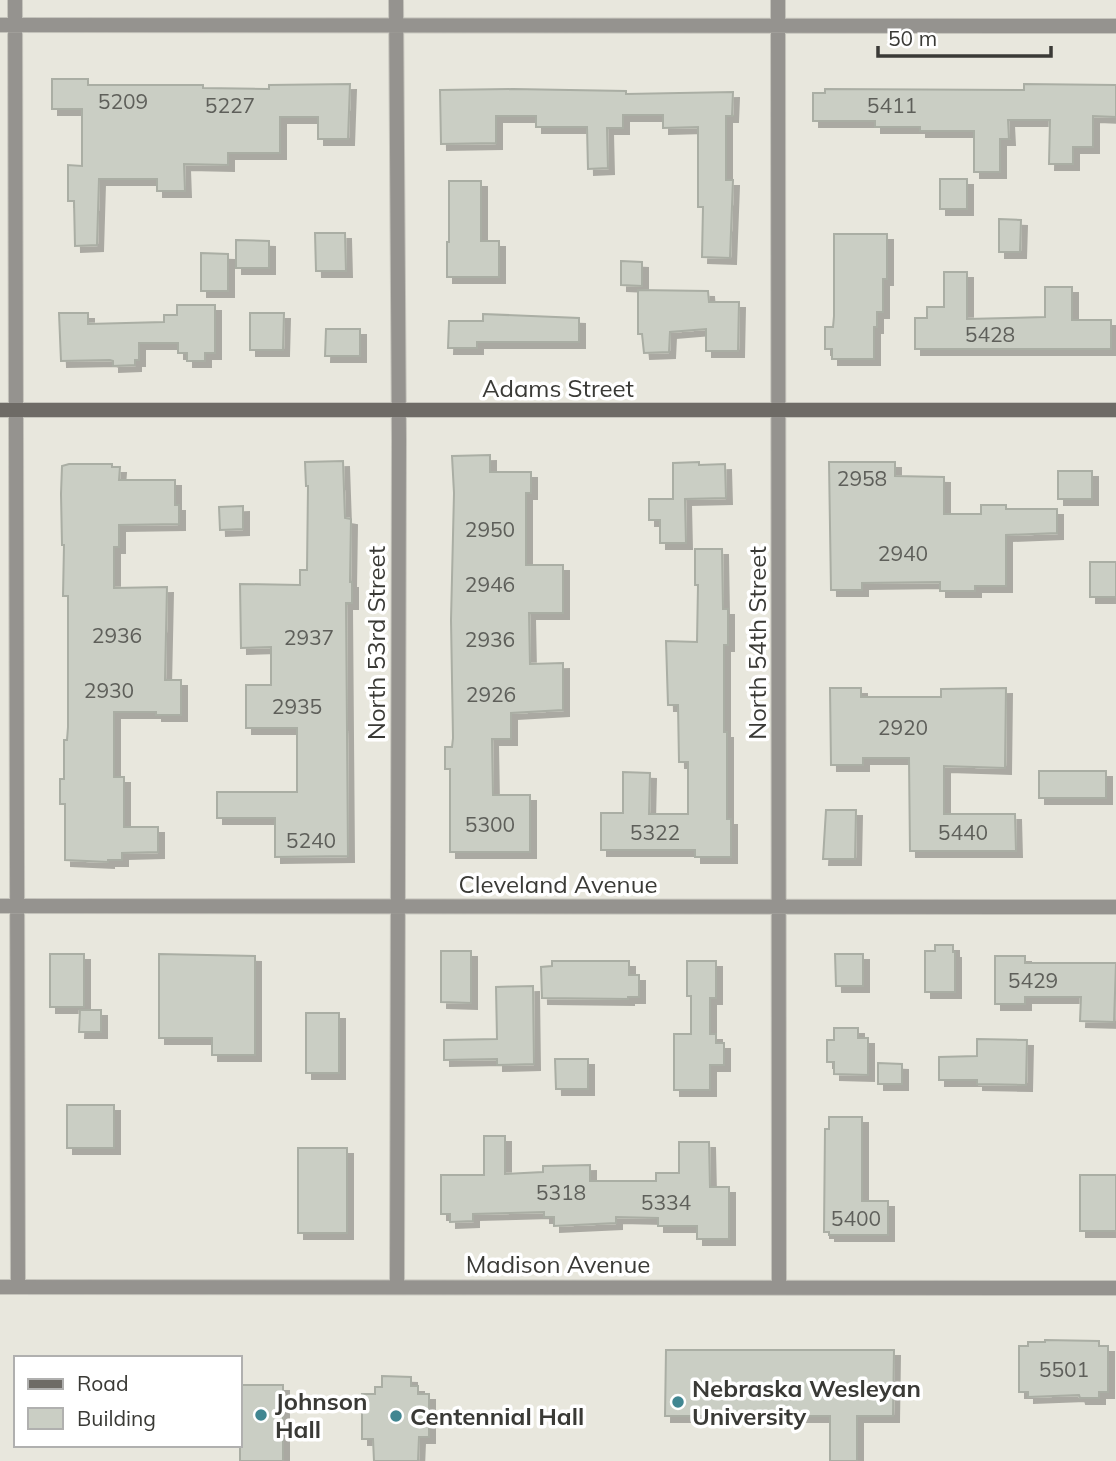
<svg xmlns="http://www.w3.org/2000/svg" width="1116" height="1461" font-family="Mulish,sans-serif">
<defs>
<filter id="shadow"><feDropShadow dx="6" dy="6" stdDeviation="0" flood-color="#0004"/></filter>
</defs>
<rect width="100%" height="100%" fill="#e8e7dd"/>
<!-- building -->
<path fill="#cacec4" stroke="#aaaea4" stroke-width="2" filter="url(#shadow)" d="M52,79H88V85H203V88L269,89V85L350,84L348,139H318V117H280V153H228V165L184,164L185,191H157V179H99L97,245L75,246L74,201H68V165L82,166V109H52Z
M1024,84L1116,85V117L1093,116V147H1073V164H1049L1050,120H1008L1009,139H1000V172H974V131H920V127H875V121H813V93H825V89L1024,90Z
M513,89L626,91V94L733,92L732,116H726V180H733L730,258L702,257L703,207H698V127L663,128V115H623V128H607L608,168L588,169L587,127H536V116H496V143L441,144L440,90Z
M940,179H967V209H940Z
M449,181H481V241H499V277H447V242H449Z
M999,219L1021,220L1020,252H999Z
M315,233H345L346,271H316Z
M834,234H887V279H883V312H877V327H874V359H832V349H825V327H833L834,316Z
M236,240L269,241V268H236Z
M201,253L228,254V291H201Z
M621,261L642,262V286L621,285Z
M944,272H967V319L1045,317V287H1072V320H1111V349H915V318H927V307H944Z
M638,290L708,291L709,302H739L738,351H706V329L670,332L669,352L644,353L642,334H638Z
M177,305H215V353H205V361H187V353H178V343H139V360H135V365L113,366V361L110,360L61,361L59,313H88V324L164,322V315H177Z
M250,313H284L283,350H250Z
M483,314L579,318V342H477V348H448L449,321H483Z
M326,329H360V356H325Z
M490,455V472H531V493H526V565H563V613H529L530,664L563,663V710L511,713V739H492L493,795H530V852H450V769H445V747H452L453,738L451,620L454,493L452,456Z
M343,461L345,518L351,519L350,582H352V603H346L348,856L275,857V818H217V792H297V728H246V685H271V647L241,648L240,584L300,585V570H307L308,486H306L305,462Z
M699,462V465L725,464L726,498L685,499L686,543H660V520H649V499H673V463Z
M829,462H895V476L944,477V514H981V505H1006V509H1057V533L1006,535V586H975V591H940V582L862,583V590H831Z
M69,464H112V467H120L119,480H175V505H179V524L119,525V547H114V588L167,587L165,680H181V715H156V712H114V777H124V827H158V852L122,853V860H108V862L65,860V804H60V779H64V740H67L68,727V596H63L64,545H62L61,494L62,466Z
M1058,471H1092V499H1058Z
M243,506V529L220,530L219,507Z
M695,549H722L723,609H728V645H724V732H727V819H731V857H695V850H601V813H623V772L650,773L649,814H688V762H679L678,705H668L666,641L697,642L698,585H695Z
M1090,562H1116V597H1090Z
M830,688H861V697H941V689L1006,688L1005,768L944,766V814H1015L1016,851H910L909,758H863V765H831Z
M1039,771H1106V798H1039Z
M826,810H856L855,859H823Z
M935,945H953V952H955V992H925V951H935Z
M441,951H471V1003L441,1002Z
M50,954H84V1007H50Z
M159,954L255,956V1055H212V1038H159Z
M835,954H863V986H836Z
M995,956H1025V963H1116L1114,1022L1080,1021L1081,997H1025V1004H995Z
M552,961H629V975H639V997H628V999L542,998L541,967L552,966Z
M687,961H716V998H710V1034H716V1043H724V1065H710V1090H674V1034H691V996H687Z
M533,986L534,1064L497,1065V1059L444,1060V1040L497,1039L496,987Z
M80,1010H101V1032H79Z
M306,1013H339V1073H306Z
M834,1028H858V1038H868V1075L834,1074V1062H827V1040H834Z
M977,1039L1027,1040L1026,1085L977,1084V1080H939V1057L977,1056Z
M555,1059H588V1089H556Z
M878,1063L902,1064V1084H878Z
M67,1105H114V1148H67Z
M829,1117H862V1201H888V1235H829V1232H824L825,1129H829Z
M484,1136H505V1174L543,1172V1166L590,1165V1181H656V1173H679V1142H709L710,1187H729V1239H697V1226H658V1218L616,1217V1223L554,1226V1217H544V1212L473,1214V1221L450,1222V1214H441V1175H484Z
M298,1148H347V1233H298Z
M1080,1175H1116V1231H1080Z
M1045,1340L1099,1341V1346H1108V1392H1099V1398H1080L1079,1395L1028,1397V1392H1019V1346H1028V1342H1045Z
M666,1350H894L893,1416H857V1461H830V1416H665Z
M382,1376L411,1377V1386H418V1394H429V1437H419L418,1461H374L373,1439H362V1394H375V1387H382Z
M240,1385H283V1461H240Z"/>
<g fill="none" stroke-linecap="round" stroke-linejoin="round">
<defs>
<path id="street" d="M15,0L18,1287
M396,0L399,440L397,1287
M778,0L779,1287
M0,25L1116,26
M0,906L1116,907
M0,1287L1116,1288"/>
<path id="secondary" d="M0,410H1116"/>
</defs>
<!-- street casing -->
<use href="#street" stroke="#c5c4bc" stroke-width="16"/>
<!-- secondary casing -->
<use href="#secondary" stroke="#c5c4bc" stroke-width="16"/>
<!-- street -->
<use href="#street" stroke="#95938f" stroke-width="14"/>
<!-- secondary -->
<use href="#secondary" stroke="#6e6b66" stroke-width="14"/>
</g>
<!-- markers -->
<g fill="#408691" stroke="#fff" stroke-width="2.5">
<circle cx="678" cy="1402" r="7"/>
<circle cx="261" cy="1415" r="7"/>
<circle cx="396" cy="1416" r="7"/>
</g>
<g text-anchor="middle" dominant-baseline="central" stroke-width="7" stroke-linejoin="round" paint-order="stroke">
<!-- number labels -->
<g font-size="21" fill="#5e5f5a">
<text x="123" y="101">5209</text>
<text x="230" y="105">5227</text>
<text x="892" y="105">5411</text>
<text x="990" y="334">5428</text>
<text x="862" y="478">2958</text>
<text x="490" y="529">2950</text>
<text x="903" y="553">2940</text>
<text x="490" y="584">2946</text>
<text x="117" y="635">2936</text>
<text x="309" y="637">2937</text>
<text x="490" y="639">2936</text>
<text x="109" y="690">2930</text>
<text x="491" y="694">2926</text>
<text x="297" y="706">2935</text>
<text x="903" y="727">2920</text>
<text x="490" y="824">5300</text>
<text x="655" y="832">5322</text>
<text x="963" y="832">5440</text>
<text x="311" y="840">5240</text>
<text x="1033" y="980">5429</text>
<text x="561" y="1192">5318</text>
<text x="666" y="1202">5334</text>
<text x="856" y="1218">5400</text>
<text x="1064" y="1369">5501</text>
</g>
<!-- street labels -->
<g font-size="24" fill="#3a3a36" stroke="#fff">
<text x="558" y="388">Adams Street</text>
<text transform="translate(376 643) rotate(-90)">North 53rd Street</text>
<text transform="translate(757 643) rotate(-90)">North 54th Street</text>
<text x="558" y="884">Cleveland Avenue</text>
<text x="558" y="1264">Madison Avenue</text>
</g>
<!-- poi labels -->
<g font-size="24" font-weight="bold" fill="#3a3a36" stroke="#fff" text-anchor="start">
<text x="692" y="1388">Nebraska Wesleyan<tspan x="692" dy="28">University</tspan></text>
<text x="275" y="1401">Johnson<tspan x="275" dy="28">Hall</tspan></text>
<text x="410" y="1416">Centennial Hall</text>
</g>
</g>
<!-- legend -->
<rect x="14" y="1356" width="228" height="91" fill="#ffffff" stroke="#b0b0af" stroke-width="2"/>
<rect x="28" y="1379" width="35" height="10" fill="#6e6b66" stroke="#b0b0af" stroke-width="2"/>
<text x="77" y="1391" font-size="21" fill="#3a3a36">Road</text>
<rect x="28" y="1408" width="35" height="21" fill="#cacec4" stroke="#b0b0af" stroke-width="2"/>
<text x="77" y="1426" font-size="21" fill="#3a3a36">Building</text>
<!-- scale -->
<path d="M878 46v10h173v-10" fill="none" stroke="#3a3a36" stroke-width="3.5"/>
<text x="888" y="46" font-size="21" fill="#3a3a36" stroke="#ffffff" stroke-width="5" paint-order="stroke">50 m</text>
</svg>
